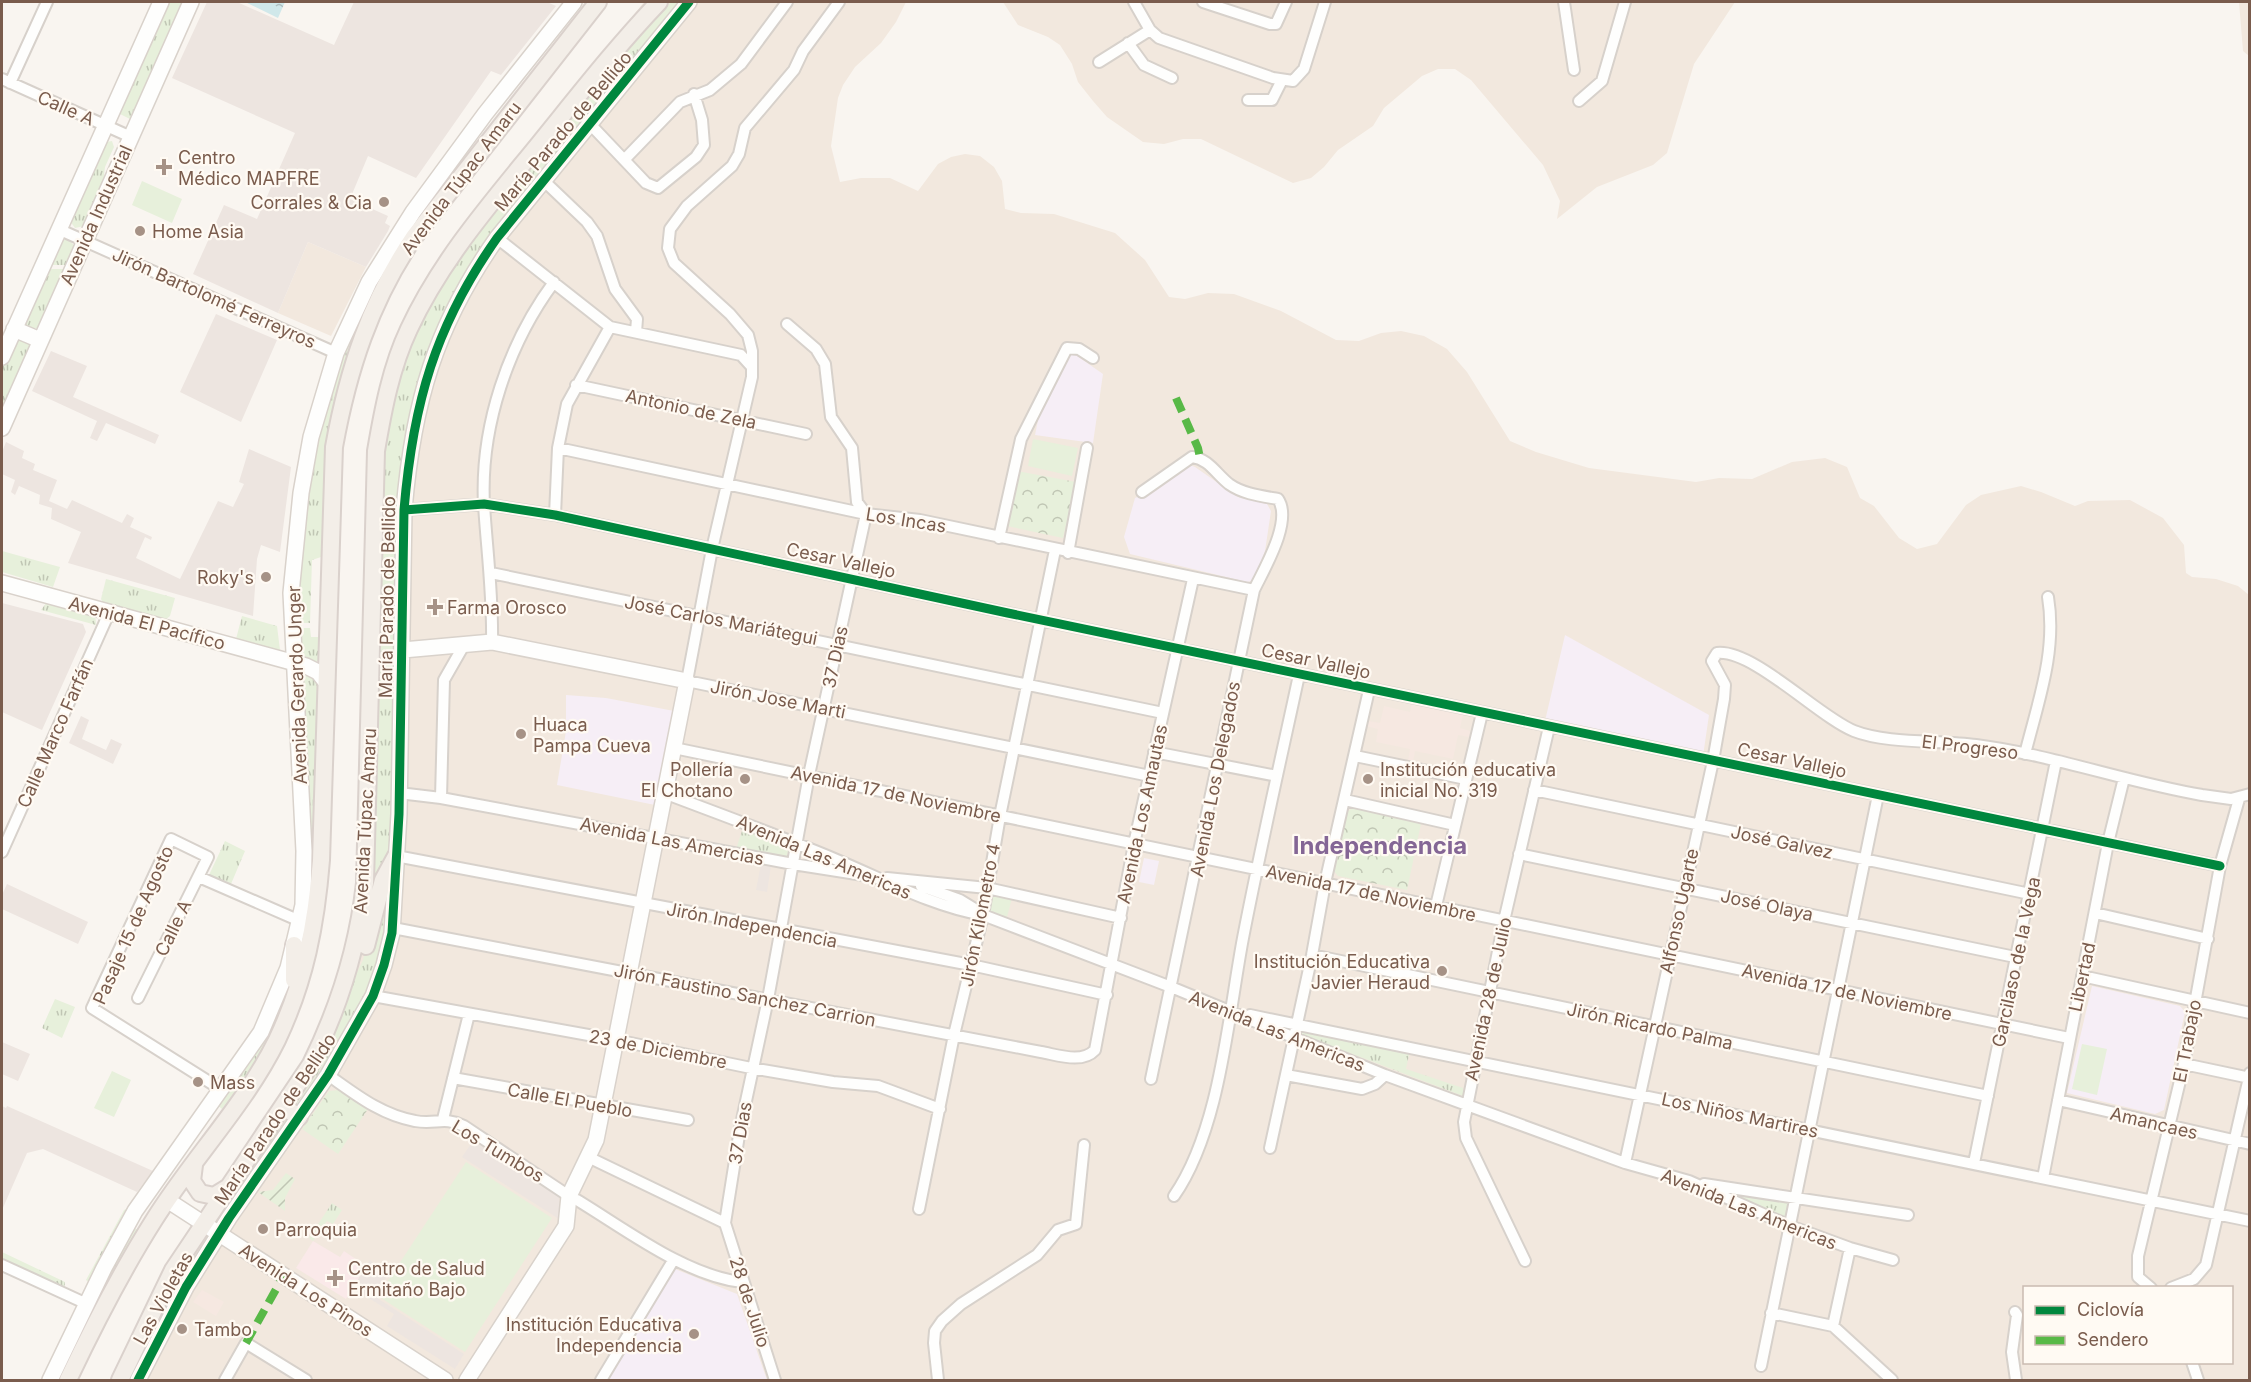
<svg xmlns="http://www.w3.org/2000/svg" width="2251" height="1382" font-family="Inter,sans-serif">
<defs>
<pattern id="grass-tufts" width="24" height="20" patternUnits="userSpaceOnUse" patternTransform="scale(1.5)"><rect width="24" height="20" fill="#e7f0db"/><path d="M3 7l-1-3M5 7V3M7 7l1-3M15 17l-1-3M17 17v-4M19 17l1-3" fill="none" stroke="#c0c6b4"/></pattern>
<pattern id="park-crowns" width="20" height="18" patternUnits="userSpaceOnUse" patternTransform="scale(1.5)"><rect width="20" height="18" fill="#e7f0db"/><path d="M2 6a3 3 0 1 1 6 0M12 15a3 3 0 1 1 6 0" fill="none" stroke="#c0c6b4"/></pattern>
<pattern id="garden-furrows" width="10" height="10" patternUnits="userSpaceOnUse" patternTransform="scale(1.5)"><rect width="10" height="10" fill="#e7f0db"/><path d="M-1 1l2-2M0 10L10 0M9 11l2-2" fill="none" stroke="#c0c6b4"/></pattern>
<pattern id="water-ripples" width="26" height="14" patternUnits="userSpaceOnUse" patternTransform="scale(1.5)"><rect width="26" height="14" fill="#d0e8ea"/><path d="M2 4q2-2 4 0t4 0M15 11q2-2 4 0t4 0" fill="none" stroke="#aebfc0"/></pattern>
</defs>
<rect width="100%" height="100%" fill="#f9f5f0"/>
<!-- residential -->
<path fill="#f2e8de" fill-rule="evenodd" d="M644,2H906L896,22L881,43L855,67L843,85L838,98L831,146L840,182L861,178H890L918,191L938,164L951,157L965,154L980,156L994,167L1002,181L1005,209L1021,213L1054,214L1115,233L1145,260L1169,297L1185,299L1208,293L1234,294L1281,311L1336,340L1359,341L1381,333L1401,331L1424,336L1447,349L1467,372L1510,441L1536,452L1589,468L1696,482L1719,478L1752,479L1792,462L1825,458L1847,467L1860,498L1874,506L1899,538L1917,549L1937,544L1966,505L1981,495L2021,486L2041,492L2075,506L2088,501L2130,500L2163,518L2184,545L2186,573L2192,577L2216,579L2238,586L2249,595V1380H113L305,1064L344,963L360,872L366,586L474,214ZM2024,1288H2232V1362H2024Z
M1003,2H1735L1694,64L1667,153L1653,165L1597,187L1557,219L1560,201L1543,165L1471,80L1455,69H1438L1422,76L1384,108L1373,126L1338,150L1324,167L1311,178L1293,183L1201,139H1183L1164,144L1143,142L1107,117L1093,101L1078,82L1072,64L1060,45L1048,37L1018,25Z
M2239,2H2249V56L2243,51Z
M308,242L366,267L331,336L278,313Z"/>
<!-- commercial -->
<path fill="#f6e8e1" d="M1412,703L1463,714L1460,728L1470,731L1469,737L1458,735L1453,759L1415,751L1413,762L1408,761L1410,749L1376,742L1378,729L1366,726L1368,721L1380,723L1384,706L1410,712Z
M202,1290L224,1302L216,1316L193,1302Z"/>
<!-- industrial -->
<path fill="#ede5e0" d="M207,2H237L334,45L354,2H547L556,6L501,75L491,71L416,178L368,156L350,199L388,216L385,223L390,226L388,231L366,267L308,242L278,313L193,274L224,205L257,219L295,133L172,78Z
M216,314L277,340L241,422L180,392Z
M51,351L87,366L73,397L159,435L155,444L106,423L97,441L90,438L97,421L32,391Z
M6,442L24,451L22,458L35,464L33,470L57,480L49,501L67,509L72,500L122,523L127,514L134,518L130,527L152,537L151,540L145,537L136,558L180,579L218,501L233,507L244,484L239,482L249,449L291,467L280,552L261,545L257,559L253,616L68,563L81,532L51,519L52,508L39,504L40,495L19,486L15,495L11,492L15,480L2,474V452Z
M2,603L83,624L86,632L42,730L2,712Z
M81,716L89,720L82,739L106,750L111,739L122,744L113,764L69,743Z
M761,864L771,866L767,892L756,890Z
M7,884L88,922L78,944L2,909V895Z
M2,1042L30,1054L18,1081L2,1074Z
M2,1106L6,1108L7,1106L153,1171L137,1192L43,1149L27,1153L2,1210Z
M473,1141L559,1195V1219L462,1157Z
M370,1260L387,1276L374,1296L464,1354L455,1369L387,1326L394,1314L353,1288Z"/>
<!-- education -->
<path fill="#f6eef6" d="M1070,351L1103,374L1093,443L1035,435L1041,405Z
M1185,463L1195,467L1238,497L1267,504L1271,511L1265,551L1254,580L1247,582L1130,554L1124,537L1135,498L1145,494Z
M1565,635L1709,715L1703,756L1545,721Z
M566,695L606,698L674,711L655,805L557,785L566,731Z
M1144,858L1159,861L1154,885L1139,882Z
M2092,986L2180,1006L2185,1012L2164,1110L2155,1114L2067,1093Z
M675,1269L737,1294L767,1380H608Z"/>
<!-- medical -->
<path fill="#fae9e9" d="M313,1241L340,1257L344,1251L366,1266L346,1299L296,1268Z"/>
<!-- grass -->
<path fill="url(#grass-tufts)" d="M169,2H186L132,120L118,113Z
M671,2H686L466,279L406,468L397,815L359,960L387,399L430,290L591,88Z
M112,141L114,147L105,167L103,184L84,226L75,228L70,221L107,142Z
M67,239L75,246L67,265H50L62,241Z
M48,269H65L37,328H27L25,322Z
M378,288L358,332L324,556L312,560L310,623H293L302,497L331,382L368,297Z
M15,332L37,342L2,424V362Z
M2,551L60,567L53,587L2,572Z
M106,579L175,598L170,616L165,620L104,604L101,599Z
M50,598L95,610L96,625L41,610Z
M242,616L277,626L280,650L236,639Z
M294,628H310L311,637H326L320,661L303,663Z
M295,665L319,676L320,847L304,905Z
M743,828L789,846L786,861L735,852Z
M396,838L382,965L299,1113L291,1108L363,960Z
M225,841L245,851L231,884L209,875Z
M988,894L1012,898L1007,917L985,910Z
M289,970L293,998L246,1086L241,1083L222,1109L215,1103Z
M55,999L75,1007L62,1038L42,1028Z
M1298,1026L1410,1050L1406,1069L1463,1088V1096L1297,1033Z
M291,1116L228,1217L216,1209L280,1117Z
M1698,1184L1793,1201L1789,1225Z
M332,1203L342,1210L333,1224L327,1221L313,1241L309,1238Z
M137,1205L94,1286L86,1280L124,1210Z
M133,1229H145L66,1370L89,1305Z
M2,1252L65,1282L64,1292L2,1264Z"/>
<!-- park -->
<path fill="url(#park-crowns)" d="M1017,471L1076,482L1063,538L1007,526L1005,522Z
M1357,805L1422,819L1407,890L1338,876L1334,871L1347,812Z
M339,1090L368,1109L338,1154L302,1129L329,1091Z"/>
<!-- garden -->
<path fill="url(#garden-furrows)" d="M286,1173L295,1179L285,1198V1211L258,1192L273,1190Z"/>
<!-- pitch -->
<path fill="#e7f0db" d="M142,181L182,199L172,223L132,205Z
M1033,439L1078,448L1072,476L1028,466Z
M2082,1044L2107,1049L2097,1095L2072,1089Z
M112,1071L131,1080L114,1117L94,1108Z
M466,1162L552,1218L465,1352L378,1296Z"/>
<!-- water -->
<path fill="url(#water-ripples)" d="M245,2H285L278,18Z"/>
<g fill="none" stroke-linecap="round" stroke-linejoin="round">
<defs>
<path id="street" d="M839,2L803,51L794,70L745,128L739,154L732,166L687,206L670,229L668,248L674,263L730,314L748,335L752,351V377L712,549L687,681L1150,776
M1134,2L1150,30L1159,38L1273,78L1293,81L1304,69L1325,2
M1203,2L1270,24H1276L1286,2
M1564,2L1574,70
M1128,43L1144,65L1172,78
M1099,62L1150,30
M2,79L131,137
M10,83L47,2
M1248,100H1272L1282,80
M1579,101L1602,81L1625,2
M590,124L646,183L658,188L696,157L704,145L702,120L694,94
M624,160L680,102L710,90L741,64L787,2
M543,180L587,222L597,236L615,289L637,319L636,332
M58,229L336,353
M497,238L610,327L741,355L751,366
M576,385L806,434
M558,448L866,514L920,520L1254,590
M1142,492L1192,457C1209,459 1216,474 1229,484C1243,494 1261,496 1278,499C1293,521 1264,569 1254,590L1151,1079
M404,510L484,504L555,515C1109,637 1665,751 2220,866
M555,515L558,448L567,404L610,327
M999,538L1021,439L1067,348L1079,349L1093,358
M1068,553L1087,448
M491,573L1163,713
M492,642C493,596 487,551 484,505C480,427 508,344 554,282
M674,748L2069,1038
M1154,752L1277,776
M2025,754C2038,702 2057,651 2048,597
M1355,756L1466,779
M1534,790L2030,894
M399,793L441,798L793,864L863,875
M664,793C722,815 780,836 837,860C885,880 931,906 983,915L1171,987L1385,1075L1625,1163L1689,1181L1790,1226L1850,1248L1893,1260
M441,798L444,680L464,645
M1345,800L1455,825
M2,852L109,613
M1519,854L2015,957
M396,856L971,965L1107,995
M199,877L300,921
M887,878L987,888L1121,918
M921,886L960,900L978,911
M1436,906L1482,713
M2095,913L2208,939
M393,928L1041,1052C1058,1055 1082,1064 1095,1050L1134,844L1193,579
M1312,955L1988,1096
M2082,976L2250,1013
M373,996L616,1040L751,1068L833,1082L878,1086L940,1109
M138,998L208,857L171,839L92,1008L222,1090
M1250,1015L2250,1221
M2184,1064L2250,1078
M328,1075C355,1094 381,1115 415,1121C435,1125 444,1116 464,1126L569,1196
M1286,1075L1362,1089L1375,1084L1385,1075
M453,1078L688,1120
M2058,1100L2250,1144
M443,1119L469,1014
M1270,1148L1312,955L1325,883L1369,690
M588,1157L725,1223
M1625,1163L1713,761L1724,699L1725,685L1712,661L1717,653C1753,649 1819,717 1854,731C1887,744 1940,740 1976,745C2053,755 2126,782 2202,795L2231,799L2250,794
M1974,1163L2056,761
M2043,1178L2108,843L2124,778
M1704,1184L1908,1215
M1174,1196C1220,1130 1228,1017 1243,938C1260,850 1280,763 1299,675
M577,1200C625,1229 686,1276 742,1282
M919,1209L954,1035L983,915L1000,816L1055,550
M1525,1261L1466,1138L1464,1122L1504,921L1549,727
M2,1265L87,1304
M2151,1288L2138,1277V1256L2184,1064L2220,866L2239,799
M2171,1288L2194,1279L2206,1265L2250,1073
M2015,1312L2017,1315L2012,1352L2016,1380
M1771,1313L1833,1326L1892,1380
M1833,1326L1850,1248
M2192,1362L2198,1380
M1761,1366L1878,795
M225,1380L246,1343L306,1380
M601,1380L674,1259
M775,1380L725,1223L740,1129L768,999L809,775L866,514L857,502L852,448L831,417L825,364L816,349L787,324
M938,1380L934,1343L935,1331L942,1321L961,1304L1037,1255L1058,1230L1076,1224L1084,1145"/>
<path id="secondary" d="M14,329L40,340
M2,357L161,2
M2,428L191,2
M2,583L306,666L318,672L325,681
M403,650L492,642L687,681L596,1140L569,1196L566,1226L467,1380
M167,1200L445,1380
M50,1380L104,1268L135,1211L261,1032L288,968L303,905L304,851L291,593L301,493L311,437L336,353L369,282L413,212L485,114L574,2
M138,1380L186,1287L229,1218L328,1075L373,996L384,965L392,933L399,814L404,510C413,403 435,326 497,238L689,2"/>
<path id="primary" d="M366,946L383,880L396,856
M294,980V945
M285,1108L299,1117
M194,1165L192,1181L200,1193L214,1196L227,1188
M68,1380C94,1325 121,1272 154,1220C192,1159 245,1105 277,1040C305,981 316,924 321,860L334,447C348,370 370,302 414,237L598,2
M120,1380L173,1270L311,1064C339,1007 358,946 365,883L376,451C383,410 391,367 409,329C441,260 491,203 539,144C578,96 616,47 659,2"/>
</defs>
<!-- street casing -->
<use href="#street" stroke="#d7d1cb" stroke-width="14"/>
<!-- secondary casing -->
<use href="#secondary" stroke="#d9d2cb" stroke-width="18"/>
<!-- primary casing -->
<use href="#primary" stroke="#dad1cc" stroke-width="20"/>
<!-- street -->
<use href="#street" stroke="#fefefd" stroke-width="10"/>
<!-- secondary -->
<use href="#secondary" stroke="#fefefd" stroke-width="15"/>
<!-- primary -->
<use href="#primary" stroke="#f3eee8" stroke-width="16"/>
<!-- quiet -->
<path stroke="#58b947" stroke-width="8" stroke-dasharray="15 8" stroke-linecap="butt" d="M1176,398L1198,448L1200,458
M246,1343L284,1275"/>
<defs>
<path id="cycleway" d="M404,510L484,504L555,515C1109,637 1665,751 2220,866
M138,1380L186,1287L229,1218L328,1075L373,996L384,965L392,933L399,814L404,510C413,403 435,326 497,238L689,2"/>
</defs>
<!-- cycleway casing -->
<use href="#cycleway" stroke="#fffaf3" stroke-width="13"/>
<!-- cycleway -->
<use href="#cycleway" stroke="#00873e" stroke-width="9"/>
</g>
<!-- markers -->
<g fill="#a69286" stroke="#fffaf3" stroke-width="2">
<path d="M161 158h6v6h6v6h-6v6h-6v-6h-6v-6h6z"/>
<circle cx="384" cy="202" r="6"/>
<circle cx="140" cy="231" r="6"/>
<circle cx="266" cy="577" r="6"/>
<path d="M432 598h6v6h6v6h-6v6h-6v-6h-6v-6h6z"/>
<circle cx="521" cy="734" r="6"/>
<circle cx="745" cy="779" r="6"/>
<circle cx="1368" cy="779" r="6"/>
<circle cx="1442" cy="971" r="6"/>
<circle cx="198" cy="1082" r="6"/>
<circle cx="263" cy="1229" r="6"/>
<path d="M332 1269h6v6h6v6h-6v6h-6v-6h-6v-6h6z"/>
<circle cx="182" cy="1329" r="6"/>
<circle cx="694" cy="1334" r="6"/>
</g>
<g text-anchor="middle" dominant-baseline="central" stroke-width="4.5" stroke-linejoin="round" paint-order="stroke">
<!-- street labels -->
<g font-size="18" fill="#7a5c4d" stroke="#fffaf3">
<text transform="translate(66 108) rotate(24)">Calle A</text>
<text transform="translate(563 131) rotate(-50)">María Parado de Bellido</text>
<text transform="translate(461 178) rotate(-53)">Avenida Túpac Amaru</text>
<text transform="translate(96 215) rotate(-66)">Avenida Industrial</text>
<text transform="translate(214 298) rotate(24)">Jirón Bartolomé Ferreyros</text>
<text transform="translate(691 409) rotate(12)">Antonio de Zela</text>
<text transform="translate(906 520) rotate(9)">Los Incas</text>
<text transform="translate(841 560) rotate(12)">Cesar Vallejo</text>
<text transform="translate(387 597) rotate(-89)">María Parado de Bellido</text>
<text transform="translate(721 620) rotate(11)">José Carlos Mariátegui</text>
<text transform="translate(147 623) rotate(15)">Avenida El Pacífico</text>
<text transform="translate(835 657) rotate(-78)">37 Dias</text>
<text transform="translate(1316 661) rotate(12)">Cesar Vallejo</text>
<text transform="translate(297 685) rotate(-92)">Avenida Gerardo Unger</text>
<text transform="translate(778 699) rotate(11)">Jirón Jose Marti</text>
<text transform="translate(55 733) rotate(-66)">Calle Marco Farfán</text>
<text transform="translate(1970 747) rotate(7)">El Progreso</text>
<text transform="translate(1792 760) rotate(12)">Cesar Vallejo</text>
<text transform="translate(1215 779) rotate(-79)">Avenida Los Delegados</text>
<text transform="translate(896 794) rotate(12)">Avenida 17 de Noviembre</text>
<text transform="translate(1142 814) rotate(-78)">Avenida Los Amautas</text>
<text transform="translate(365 821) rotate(-87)">Avenida Túpac Amaru</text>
<text transform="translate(672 841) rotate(11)">Avenida Las Amercias</text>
<text transform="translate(1782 842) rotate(12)">José Galvez</text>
<text transform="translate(824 857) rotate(23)">Avenida Las Americas</text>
<text transform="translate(1371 893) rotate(12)">Avenida 17 de Noviembre</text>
<text transform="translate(1767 905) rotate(12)">José Olaya</text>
<text transform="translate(1679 911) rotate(-78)">Alfonso Ugarte</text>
<text transform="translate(980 915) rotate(-79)">Jirón Kilometro 4</text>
<text transform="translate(133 925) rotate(-66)">Pasaje 15 de Agosto</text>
<text transform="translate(752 925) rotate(11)">Jirón Independencia</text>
<text transform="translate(173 928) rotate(-64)">Calle A</text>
<text transform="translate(2016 962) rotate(-78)">Garcilaso de la Vega</text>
<text transform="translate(2082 977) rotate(-78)">Libertad</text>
<text transform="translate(1847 992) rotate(12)">Avenida 17 de Noviembre</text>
<text transform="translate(745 995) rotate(11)">Jirón Faustino Sanchez Carrion</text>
<text transform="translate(1488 999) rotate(-78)">Avenida 28 de Julio</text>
<text transform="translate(1650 1026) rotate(12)">Jirón Ricardo Palma</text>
<text transform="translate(1277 1031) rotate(22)">Avenida Las Americas</text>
<text transform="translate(2187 1041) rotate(-79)">El Trabajo</text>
<text transform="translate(658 1049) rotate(11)">23 de Diciembre</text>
<text transform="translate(570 1100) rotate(10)">Calle El Pueblo</text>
<text transform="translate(1740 1115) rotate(12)">Los Niños Martires</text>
<text transform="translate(275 1119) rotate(-56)">María Parado de Bellido</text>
<text transform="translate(2154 1123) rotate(13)">Amancaes</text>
<text transform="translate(740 1133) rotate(-80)">37 Dias</text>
<text transform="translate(498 1151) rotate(31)">Los Tumbos</text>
<text transform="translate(1749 1209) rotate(22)">Avenida Las Americas</text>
<text transform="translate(306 1290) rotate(33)">Avenida Los Pinos</text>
<text transform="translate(163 1298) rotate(-61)">Las Violetas</text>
<text transform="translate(750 1302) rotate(72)">28 de Julio</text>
</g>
<!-- poi labels -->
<g font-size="18" fill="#7a5c4d" stroke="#fffaf3" text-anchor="start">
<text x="178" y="157">Centro<tspan x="178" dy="21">Médico MAPFRE</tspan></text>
<text x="372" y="202" text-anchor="end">Corrales &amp; Cia</text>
<text x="152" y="231">Home Asia</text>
<text x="254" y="577" text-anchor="end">Roky's</text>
<text x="447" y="607">Farma Orosco</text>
<text x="533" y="724">Huaca<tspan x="533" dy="21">Pampa Cueva</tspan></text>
<text x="733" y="769" text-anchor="end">Pollería<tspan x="733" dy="21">El Chotano</tspan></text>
<text x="1380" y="769">Institución educativa<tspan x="1380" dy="21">inicial No. 319</tspan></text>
<text x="1430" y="961" text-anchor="end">Institución Educativa<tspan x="1430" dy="21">Javier Heraud</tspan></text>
<text x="210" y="1082">Mass</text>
<text x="275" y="1229">Parroquia</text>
<text x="348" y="1268">Centro de Salud<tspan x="348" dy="21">Ermitaño Bajo</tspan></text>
<text x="682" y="1324" text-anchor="end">Institución Educativa<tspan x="682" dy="21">Independencia</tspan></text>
<text x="194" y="1329">Tambo</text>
</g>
<!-- district labels -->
<g font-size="24" font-weight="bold" fill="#846695" stroke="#fffaf3">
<text x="1380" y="845">Independencia</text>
</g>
</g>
<!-- border -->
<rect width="2251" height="1382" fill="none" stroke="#7a5c4d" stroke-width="6"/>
<!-- legend -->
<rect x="2023" y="1286" width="210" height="78" fill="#fffaf3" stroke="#cabbb1" stroke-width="1.5"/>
<rect x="2035" y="1306" width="30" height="9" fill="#00873e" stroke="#cabbb1" stroke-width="1.5"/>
<text x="2077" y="1316" font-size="18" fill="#7a5c4d">Ciclovía</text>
<rect x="2035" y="1336" width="30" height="9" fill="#58b947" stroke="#cabbb1" stroke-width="1.5"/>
<text x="2077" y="1346" font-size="18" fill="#7a5c4d">Sendero</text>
</svg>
